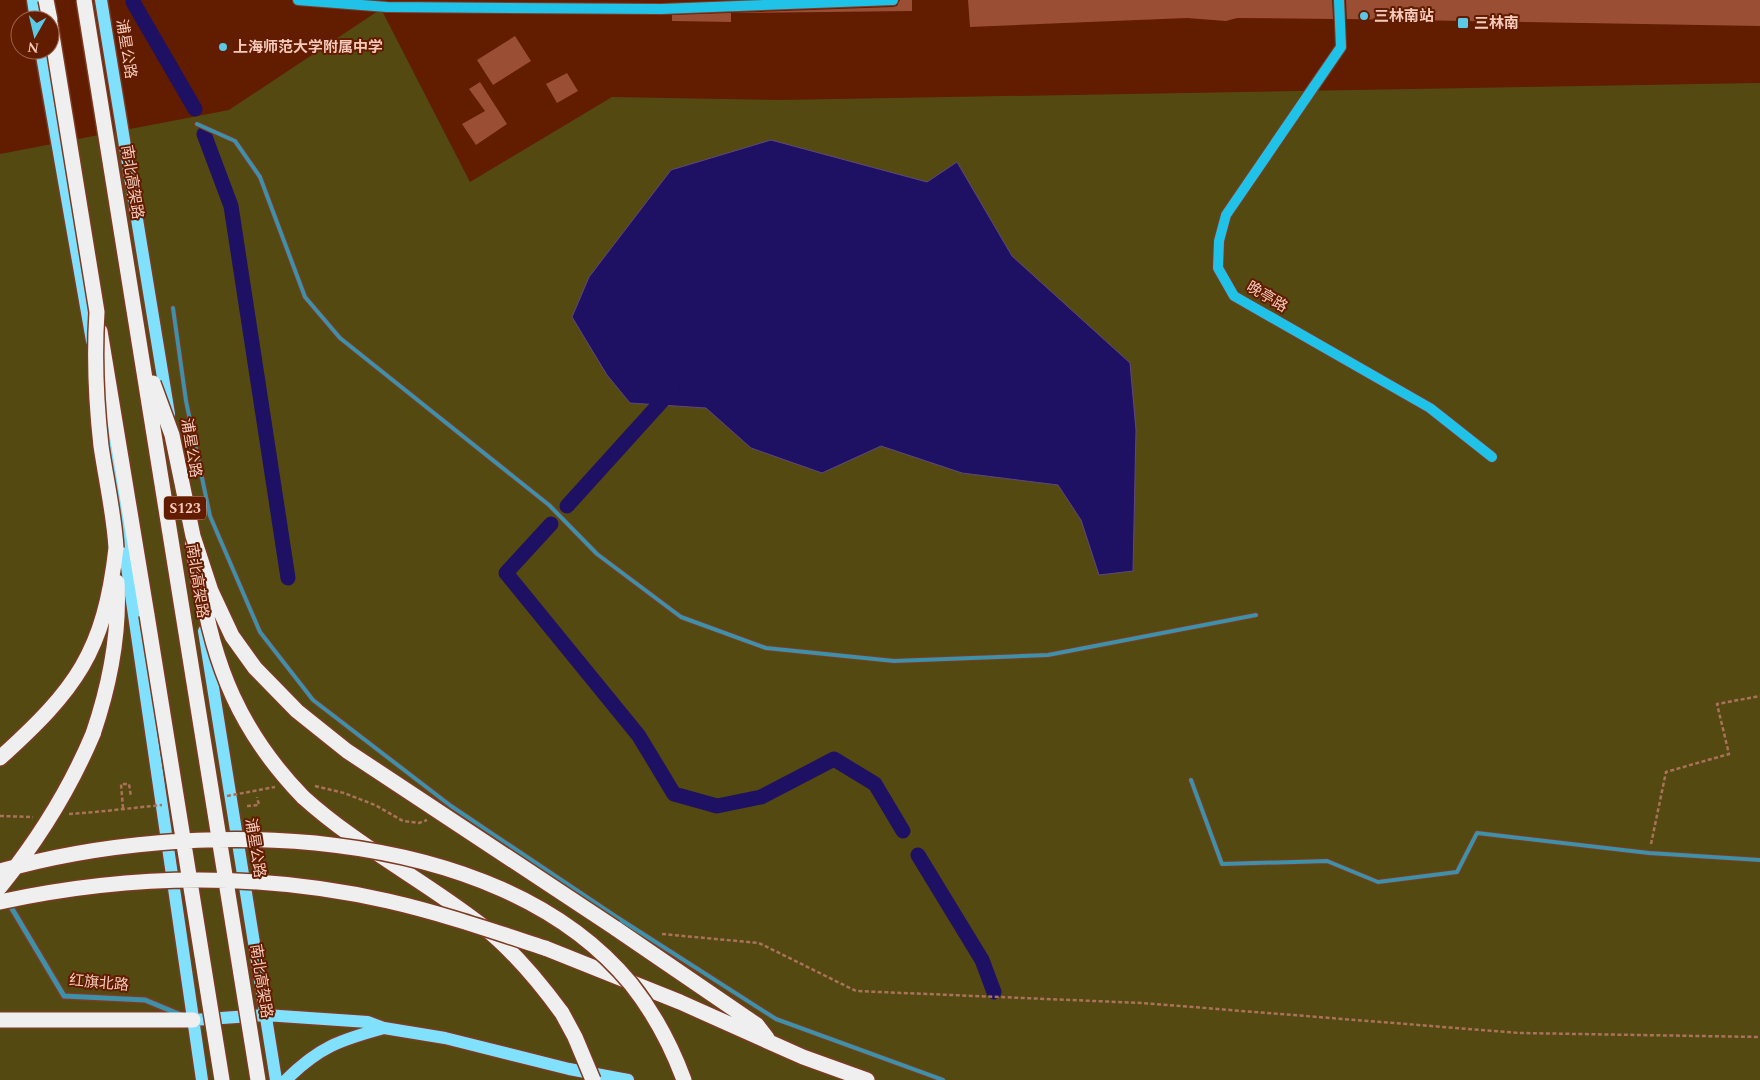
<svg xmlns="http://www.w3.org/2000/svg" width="1760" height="1080" font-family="Spectral,'Noto Sans SC',serif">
<rect width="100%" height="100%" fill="#621c00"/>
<!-- green -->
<path fill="#544a11" d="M381,9L470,182L612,97L779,100L1760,83V1080H0V154L229,110Z"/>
<!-- water -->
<path fill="#1e1163" stroke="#5e487d" d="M771,140L927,182L957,162L1012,256L1130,363L1136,430L1133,571L1099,575L1081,520L1058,485L962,473L881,446L822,473L751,448L706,408L630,403L607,375L572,317L589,277L671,170Z"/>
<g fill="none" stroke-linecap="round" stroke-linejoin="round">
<!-- canal -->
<path stroke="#1e1163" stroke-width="15" d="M133,2L195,109
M204,134L231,206L288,578
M567,506L672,390
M551,524L506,573L639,736L674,794L717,806L761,797L834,759L875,784L903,831
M918,855L982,960L994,992"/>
</g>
<!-- building -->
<path fill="#9a4e34" d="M900,0H912V11L731,13V22L672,21V15L893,7L897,6Z
M968,0H1332L1333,19L1237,18L1226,21L1187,18L970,27Z
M1346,0H1760V26L1347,19Z
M515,36L531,61L493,85L477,60Z
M567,73L578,91L557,103L546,84Z
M480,82L507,124L476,145L462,124L485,111L469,89Z"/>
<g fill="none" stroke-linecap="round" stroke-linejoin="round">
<defs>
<path id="lane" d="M197,124L235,141L260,177L305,297L340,338L549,505L597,554L681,617L766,648L894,661L1048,655L1256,615
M173,308L186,401L210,516L260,632L313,700L451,806L615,916L776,1019L943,1080
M1191,780L1222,864L1327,861L1378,882L1457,872L1477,833L1649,853L1760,860"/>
<path id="street" d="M8,902L64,996L145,1000L181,1015"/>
<path id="secondary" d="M298,0L387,7L661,9L893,0
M1339,0L1341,47L1226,215L1219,241L1218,268L1234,296L1430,408L1492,457"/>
<path id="primary" d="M33,0L36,20
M101,0L169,414
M41,50L92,341
M104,410L202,1080
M191,544L198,589
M204,631L276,1080
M193,1020L265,1015L368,1022L384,1028L445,1038L569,1069L628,1080
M286,1080C319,1047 340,1040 384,1028"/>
<path id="highway" d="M100,331L147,615
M93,734C110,684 120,635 117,582
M0,758C76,689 104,653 116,548
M303,797C357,846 422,879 480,924C512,949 538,980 562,1013
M615,928L757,1025L767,1038
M545,948L680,1002L803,1057L867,1080
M0,1020H193"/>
</defs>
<!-- lane casing -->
<use href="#lane" stroke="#7c3b22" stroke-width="6"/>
<!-- street casing -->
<use href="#street" stroke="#7c3b22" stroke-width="8"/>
<!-- secondary casing -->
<use href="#secondary" stroke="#7c3b22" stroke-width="12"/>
<!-- primary casing -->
<use href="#primary" stroke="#7c3b22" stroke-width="15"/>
<!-- highway casing -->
<use href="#highway" stroke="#7c3b22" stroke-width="18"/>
<!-- path -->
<path stroke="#aa715b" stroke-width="2.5" stroke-dasharray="4 2.5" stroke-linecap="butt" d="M315,786L344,793L375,805L403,821L419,823L427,820
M247,806L259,805L257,797
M123,808L121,784H129L131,797
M69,814L95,812
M0,816L33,817
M1651,844L1666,772L1729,754L1717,704L1760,696
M662,934L759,943L856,991L1142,1003L1519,1033L1760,1037"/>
<!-- lane -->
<use href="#lane" stroke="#3d91a8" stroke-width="4"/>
<!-- street -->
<use href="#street" stroke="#3d91a8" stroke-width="5"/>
<!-- secondary -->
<use href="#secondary" stroke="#21c2e8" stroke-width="10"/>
<!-- primary -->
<use href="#primary" stroke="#81e1fd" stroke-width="12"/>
<!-- highway -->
<use href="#highway" stroke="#efefef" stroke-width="15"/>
<defs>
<path id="highway-bridge" d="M46,0L50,20
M84,0L258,1080
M50,23L97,312C94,356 96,401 101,446C106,480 114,514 116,548
M153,383L172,435L193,536L211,591L232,636L255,668L297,711L347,751L615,928
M200,579C213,666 241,733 303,797
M147,615L222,1080
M0,871C189,817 495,819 631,984C654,1013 671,1045 684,1080
M0,887C38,840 69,791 93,734
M0,902C129,874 259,872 388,901C441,913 493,931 545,948
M562,1013L575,1037L593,1080"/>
</defs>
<!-- highway-bridge casing -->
<use href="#highway-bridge" stroke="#7c3b22" stroke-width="18" stroke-linecap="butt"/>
<!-- path-bridge -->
<path stroke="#aa715b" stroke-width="2.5" stroke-dasharray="4 2.5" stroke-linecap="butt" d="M227,796L275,787
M95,812L162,805"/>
<!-- highway-bridge -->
<use href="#highway-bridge" stroke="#efefef" stroke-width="15"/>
</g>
<!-- markers -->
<g fill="#5bc8e6" stroke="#621c00" stroke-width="2">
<circle cx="1364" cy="16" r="5"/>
<rect x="1457" y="17" width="12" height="12" rx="2.5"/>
<circle cx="223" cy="47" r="5"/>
</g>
<g text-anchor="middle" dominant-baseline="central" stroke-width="4" stroke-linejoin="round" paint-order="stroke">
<!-- shield labels -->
<rect fill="#621c00" stroke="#c99583" stroke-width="1" x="164" y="496.5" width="42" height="23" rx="4"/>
<g font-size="14" font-weight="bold" fill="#f5c9bb">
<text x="185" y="508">S123</text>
</g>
<!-- poi labels -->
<g font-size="15" font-weight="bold" fill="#f5c9bb" stroke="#621c00" text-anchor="start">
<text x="1374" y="16">三林南站</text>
<text x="1474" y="23">三林南</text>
<text x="233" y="47">上海师范大学附属中学</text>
</g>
<!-- street labels -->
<g font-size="15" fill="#f5c9bb" stroke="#621c00">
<text transform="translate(126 49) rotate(81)">浦星公路</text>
<text transform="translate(132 182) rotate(81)">南北高架路</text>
<text transform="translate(1267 297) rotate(31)">晚亭路</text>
<text transform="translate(191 448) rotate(81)">浦星公路</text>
<text transform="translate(197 581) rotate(81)">南北高架路</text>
<text transform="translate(255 848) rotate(81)">浦星公路</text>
<text transform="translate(261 981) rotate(81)">南北高架路</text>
<text transform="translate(99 983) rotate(5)">红旗北路</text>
</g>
</g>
<!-- north arrow -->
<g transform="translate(35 35) rotate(188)"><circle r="24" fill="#621c00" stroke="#9d614b"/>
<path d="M0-4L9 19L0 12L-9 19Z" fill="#5bc8e6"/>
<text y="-8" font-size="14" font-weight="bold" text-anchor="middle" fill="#f5c9bb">N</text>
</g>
</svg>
